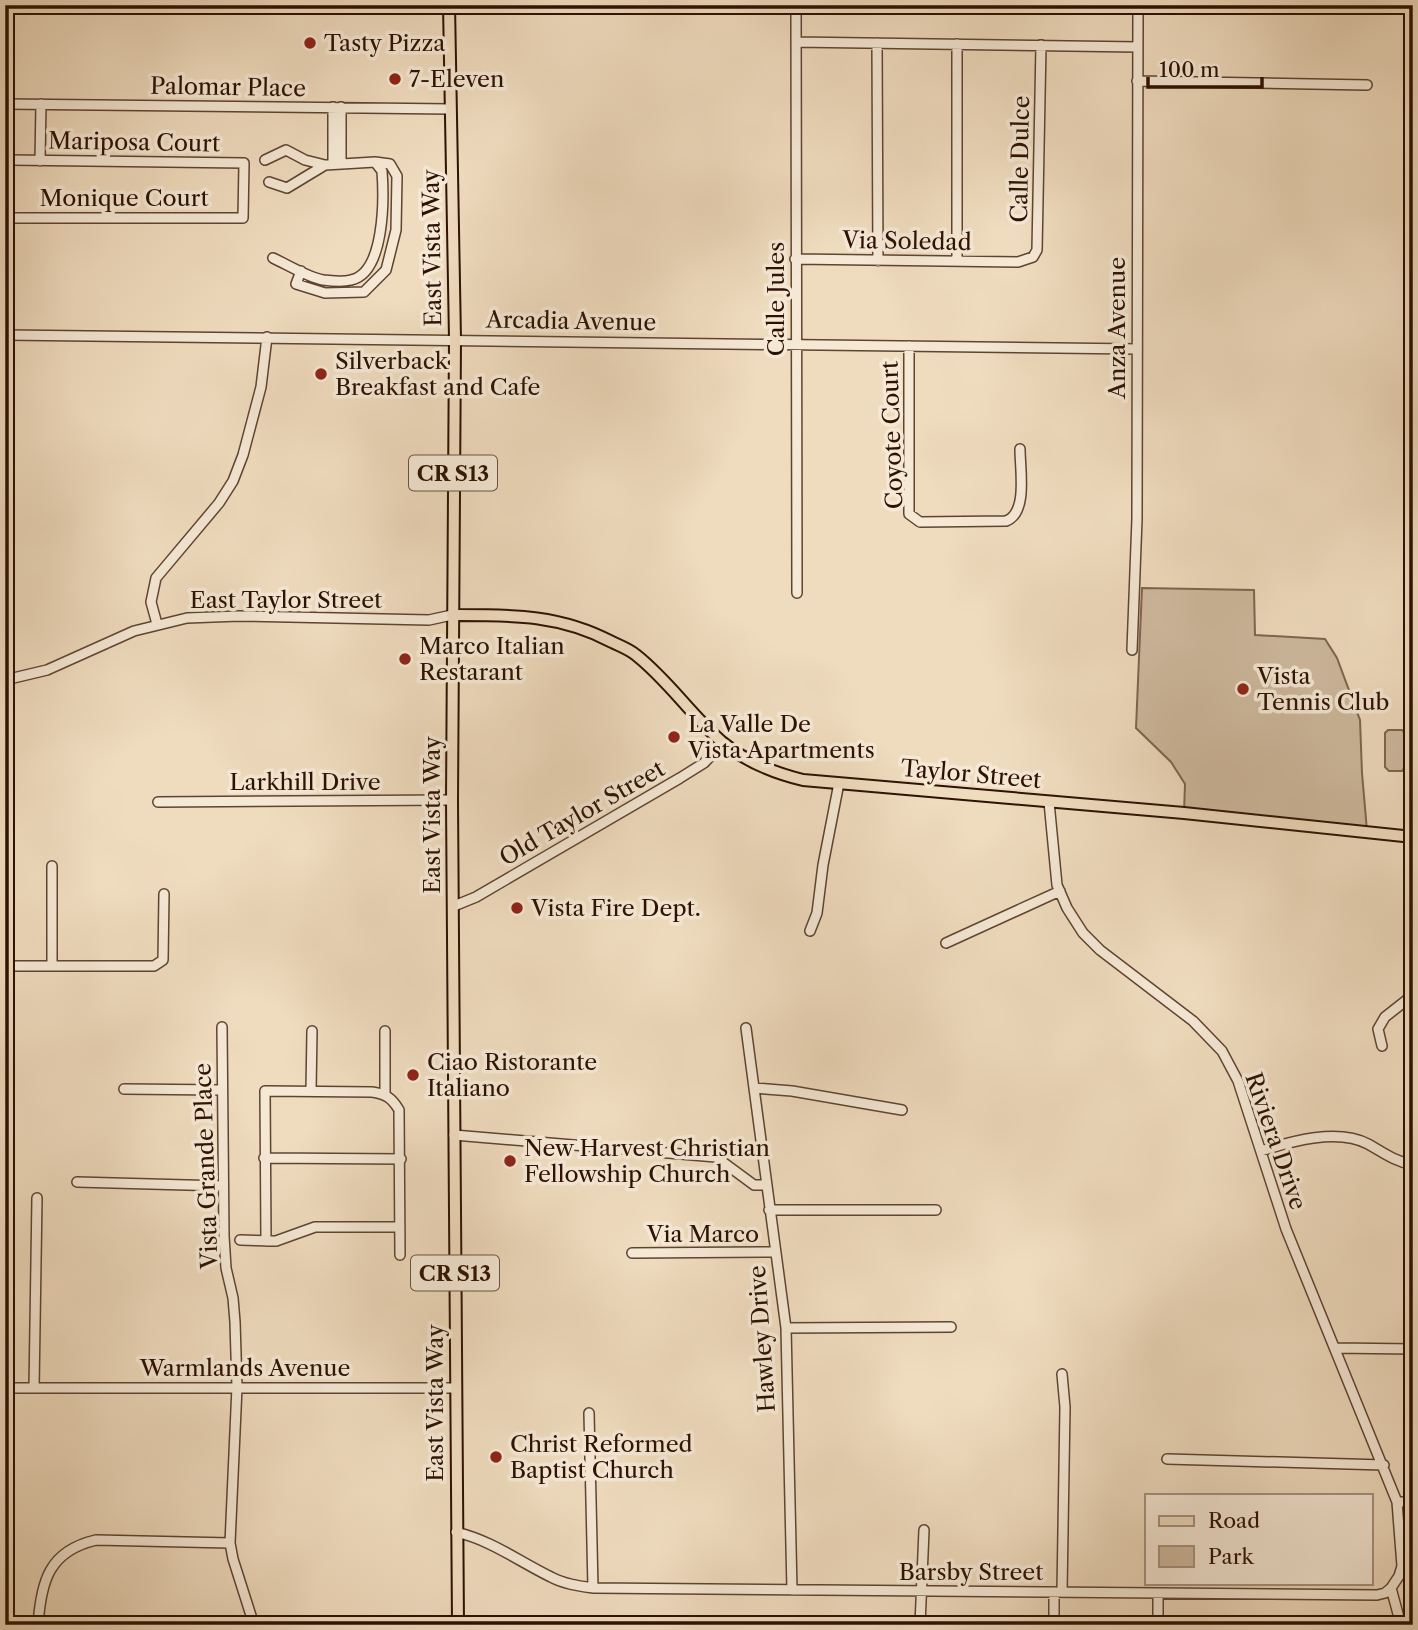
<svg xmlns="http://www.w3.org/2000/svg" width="1418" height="1630" font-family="'Libre Caslon Text',serif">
<rect width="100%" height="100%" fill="#efdbbe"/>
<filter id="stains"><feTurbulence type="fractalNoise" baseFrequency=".00286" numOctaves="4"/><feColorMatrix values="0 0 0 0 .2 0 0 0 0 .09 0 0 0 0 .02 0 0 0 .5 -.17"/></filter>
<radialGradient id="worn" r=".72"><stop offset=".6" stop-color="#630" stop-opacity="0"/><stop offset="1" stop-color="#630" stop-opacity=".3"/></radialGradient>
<!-- green -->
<path fill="#ceb99e" stroke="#7e6550" stroke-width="2" d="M1142,588L1254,590L1255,635L1325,639L1337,658L1360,720L1362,773L1367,831L1184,813L1185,784L1171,762L1136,728Z
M1388,730H1402L1405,733V767L1402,771H1389L1385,767V733Z"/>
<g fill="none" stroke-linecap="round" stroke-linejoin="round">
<defs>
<path id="minor" d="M796,5L797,593
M796,42L1138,47
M877,43L878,261
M957,44V261
M1137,81L1367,85
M5,104L450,109
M265,160L286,150L305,160L325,165
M40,161L41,104
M341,162V107
M333,164V107
M269,182L287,188L325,165L375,162
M5,218H243L244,163L11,160
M273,258C288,265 307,277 323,280C331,281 343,282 351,280C385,273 384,198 382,171L375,162L390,164L397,176L396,230L386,270L364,292L325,293L296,284L301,271
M795,259L1018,262L1033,257L1037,250L1041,45
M5,335L1136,349
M909,346V514L920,522L1006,521C1028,513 1020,470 1020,449
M157,624L151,602L156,578L219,503L233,481L243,455L261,387L267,337
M1132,650L1137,519L1138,5
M5,680L47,670L134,631L187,618L239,616L429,620L452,615
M158,802L452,800
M52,866V966
M454,906L476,897L680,778L704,763L723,743
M810,931L817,913L823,865L839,783
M946,943L1060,891
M5,962L11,966H154L163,960L164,894
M222,1027L224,1236L226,1268L233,1298L235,1322L237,1387L230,1543L233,1559L254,1625
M746,1028L786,1328L792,1590
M385,1031V1094
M1382,1046L1378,1029L1385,1017L1413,995
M754,1088L792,1091L902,1110
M124,1089L222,1090
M311,1091L312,1031
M454,1135L716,1157L754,1185H767
M1261,1151C1292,1141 1338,1128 1368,1144C1384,1153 1394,1161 1413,1165
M264,1158L401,1159
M77,1182L223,1186
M769,1210H936
M240,1240L276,1241L315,1227H400
M266,1241L265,1091L372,1092C386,1094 392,1098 399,1110L400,1255
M632,1253L775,1252
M786,1328L951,1327
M1335,1348L1413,1349
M1062,1374L1065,1407L1062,1592
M5,1388H455
M34,1388L37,1198
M589,1413L593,1588
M1167,1459L1384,1465
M1397,1502H1413
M456,1532C493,1541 518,1561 551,1577C564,1584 579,1586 593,1588L1377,1595L1385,1593L1391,1588L1399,1576L1402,1566L1397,1502L1286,1229L1238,1081L1222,1051L1193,1021L1100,950L1083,933L1067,908L1057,885L1049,802
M1391,1588L1401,1625
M1054,1592V1625
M1158,1593V1625
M38,1625C41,1581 49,1551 96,1540L230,1543
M920,1625L924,1530"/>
<path id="major" d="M449,5L455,339L452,800L458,1625
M452,615C511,615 559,614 612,642C620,646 629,649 636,655C668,680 691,715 722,742C745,761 774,773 803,780L1184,813L1413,837"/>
</defs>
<!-- minor casing -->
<use href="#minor" stroke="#5e4431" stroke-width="12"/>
<!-- major casing -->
<use href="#major" stroke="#2d1102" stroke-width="14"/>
<!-- minor -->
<use href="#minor" stroke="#f5e8d5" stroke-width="9"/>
<!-- major -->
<use href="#major" stroke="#efdbbe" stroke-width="10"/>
</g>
<!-- markers -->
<g fill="#8f2418" stroke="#f5e8d5" stroke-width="2.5">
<circle cx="310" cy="43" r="7"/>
<circle cx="395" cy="79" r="7"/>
<circle cx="321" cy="374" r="7"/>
<circle cx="405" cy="659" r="7"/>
<circle cx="1243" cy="689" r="7"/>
<circle cx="674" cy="737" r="7"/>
<circle cx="517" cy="908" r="7"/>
<circle cx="413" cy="1075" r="7"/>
<circle cx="510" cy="1161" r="7"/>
<circle cx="496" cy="1457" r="7"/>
</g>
<g text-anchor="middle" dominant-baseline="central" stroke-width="7" stroke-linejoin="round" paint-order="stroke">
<!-- shield labels -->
<g fill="#f5e8d5" stroke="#695241" stroke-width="2">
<rect x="409" y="455.5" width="88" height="35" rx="5"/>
<rect x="411" y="1255.5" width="88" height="35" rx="5"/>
</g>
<g font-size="21" font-weight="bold" fill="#2d1102">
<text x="453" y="473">CR S13</text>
<text x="455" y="1273">CR S13</text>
</g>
<!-- poi labels -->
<g font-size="23" fill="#2d1102" stroke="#f5e8d5" text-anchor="start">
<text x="324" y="43">Tasty Pizza</text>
<text x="409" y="79">7-Eleven</text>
<text x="335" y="361">Silverback<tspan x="335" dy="26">Breakfast and Cafe</tspan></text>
<text x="419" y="646">Marco Italian<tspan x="419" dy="26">Restarant</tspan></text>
<text x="1257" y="676">Vista<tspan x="1257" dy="26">Tennis Club</tspan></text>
<text x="688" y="724">La Valle De<tspan x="688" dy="26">Vista Apartments</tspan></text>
<text x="531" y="908">Vista Fire Dept.</text>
<text x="427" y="1062">Ciao Ristorante<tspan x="427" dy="26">Italiano</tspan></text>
<text x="524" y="1148">New Harvest Christian<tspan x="524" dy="26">Fellowship Church</tspan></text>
<text x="510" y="1444">Christ Reformed<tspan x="510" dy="26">Baptist Church</tspan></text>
</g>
<!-- street labels -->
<g font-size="23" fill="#2d1102" stroke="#f5e8d5">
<text transform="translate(228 87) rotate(1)">Palomar Place</text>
<text transform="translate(134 142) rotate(1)">Mariposa Court</text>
<text transform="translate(1020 159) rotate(-89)">Calle Dulce</text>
<text x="124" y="198">Monique Court</text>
<text transform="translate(907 241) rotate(1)">Via Soledad</text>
<text transform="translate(432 248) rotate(-91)">East Vista Way</text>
<text transform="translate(776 299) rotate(-90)">Calle Jules</text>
<text transform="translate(571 321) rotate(1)">Arcadia Avenue</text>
<text transform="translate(1117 328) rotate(-90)">Anza Avenue</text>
<text transform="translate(892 435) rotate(-92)">Coyote Court</text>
<text x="286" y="600">East Taylor Street</text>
<text transform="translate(971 774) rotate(5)">Taylor Street</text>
<text x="305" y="782">Larkhill Drive</text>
<text transform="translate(582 813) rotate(-30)">Old Taylor Street</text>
<text transform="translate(432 815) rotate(-90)">East Vista Way</text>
<text transform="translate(1276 1141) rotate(71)">Riviera Drive</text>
<text transform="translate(206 1166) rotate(-92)">Vista Grande Place</text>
<text x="703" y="1234">Via Marco</text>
<text transform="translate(762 1339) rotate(-94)">Hawley Drive</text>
<text x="245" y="1368">Warmlands Avenue</text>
<text transform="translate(435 1403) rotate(-90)">East Vista Way</text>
<text x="971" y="1572">Barsby Street</text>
</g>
</g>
<!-- margin -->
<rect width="1418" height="1630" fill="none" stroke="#efdbbe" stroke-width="28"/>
<rect x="7" y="7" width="1404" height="1616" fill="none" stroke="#2d1102" stroke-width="3.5"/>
<rect x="14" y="14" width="1390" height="1602" fill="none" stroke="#2d1102" stroke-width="2"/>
<!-- legend -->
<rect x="1145" y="1494" width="228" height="91" fill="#f5e8d5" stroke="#a59281" stroke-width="2"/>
<rect x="1159" y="1516" width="35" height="10" fill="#efdbbe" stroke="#a59281" stroke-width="2"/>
<text x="1208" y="1528" font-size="21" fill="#2d1102">Road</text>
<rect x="1159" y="1546" width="35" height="21" fill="#ceb99e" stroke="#a59281" stroke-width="2"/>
<text x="1208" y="1564" font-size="21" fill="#2d1102">Park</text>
<!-- scale -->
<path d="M1148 77v10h114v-10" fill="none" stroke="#2d1102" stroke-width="3.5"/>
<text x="1159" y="77" font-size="21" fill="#2d1102" stroke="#f5e8d5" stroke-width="5" paint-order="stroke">100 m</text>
<rect width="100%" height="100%" filter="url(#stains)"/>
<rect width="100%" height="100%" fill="url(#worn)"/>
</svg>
